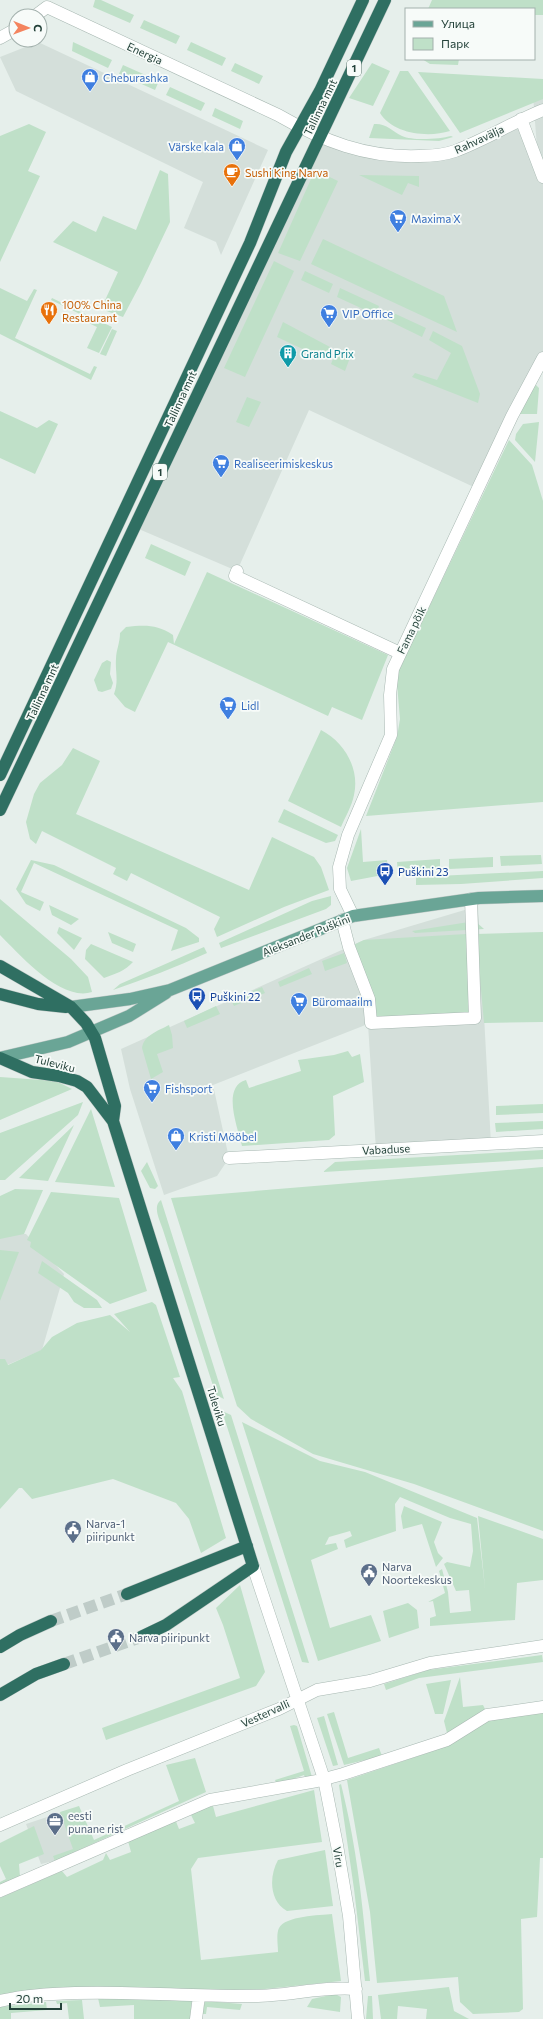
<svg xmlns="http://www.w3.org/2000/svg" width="543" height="2019" font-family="Commissioner,sans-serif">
<rect width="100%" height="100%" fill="#e6efeb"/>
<!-- built -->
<path fill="#d4dfda" d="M38,42L268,150L221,255L216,242L184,228L203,182L16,91L0,57Z
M533,96L543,97V358L478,489L309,410L237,571L134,527L321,136L356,150L433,156L521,119L538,160Z
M478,906L491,1144L376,1150L368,1024L213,1085L229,1158L217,1176L164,1195L130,1089L121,1049L364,940Z
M0,1233L26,1234L64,1274L42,1350L0,1368Z
M65,1811L75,1856L41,1864L26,1824Z"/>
<!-- green -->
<path fill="#bfe0c8" d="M95,0H101L134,15L130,23L93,7Z
M432,0H543V15H534V9H428Z
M144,20L180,36L176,44L140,28Z
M73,42L112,60L108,68L72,51Z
M191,42L226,58L222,66L187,50Z
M422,59H459L458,65L430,64Z
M235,63L263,76L259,84L231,71Z
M372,63L390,71L373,106L349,98Z
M123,65L159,81L155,90L119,74Z
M400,71H408L450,131C428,138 393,134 380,113Z
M418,72L543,79V99L460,133Z
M170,87L205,103L201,111L166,95Z
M215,108L243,121L240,129L212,116Z
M29,124L46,132L28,171L40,176L0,262V136Z
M374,124C386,123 392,131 402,136C413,141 440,139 451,136L453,137L439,141L369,138Z
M160,170L168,174L170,222L141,283L123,317L101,309L118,272L53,242L73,221L96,232L103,216L136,230Z
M315,170L338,181L300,261L278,253Z
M359,175L419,176V187L408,183L402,195Z
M323,239L444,296L457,332L311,264Z
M274,261L294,271L245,377L224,368Z
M305,271L333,284L329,293L301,280Z
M0,288L27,301L34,289L37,290L15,338L90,374L94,366L97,367L91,380L0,334Z
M340,288L379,306L376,315L337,297Z
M52,298L112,327L99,353L87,348L97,327L78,318L80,314L51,300Z
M387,310L426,328L422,337L383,318Z
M283,322L330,347L324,359L277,337Z
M112,329L117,331L106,356L100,354Z
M433,331L462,346L480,394L478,403L412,377L415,373L437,380L451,353L429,340Z
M337,349L351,355L345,371L331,364Z
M536,385L539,388L537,414H519L532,387Z
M247,397L261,402L249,427L236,422Z
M0,411L37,428L49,420L58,424L35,474L0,458Z
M539,422L535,462L515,440L516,434L523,424Z
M509,440L532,465L543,501V802L366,816L397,737L400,719L397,684L399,670Z
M151,544L191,562L185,576L145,558Z
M207,572L388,655L362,720L332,707L328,716L168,642L135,712L125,707L114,694C119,680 115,672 116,659C116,650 120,643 120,633L126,627C144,625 157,624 173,635L174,644Z
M107,660L111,662L110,674L113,683L111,689L102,692L98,691L94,680L102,663Z
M321,730C344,742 360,768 354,795C352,806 345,817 341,827L288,801Z
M73,748L100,761L76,814L249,890L272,837L314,857L321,867L329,890L284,907L217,937L214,929L220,917L131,873L127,881L113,874L116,868L42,831L36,844L30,839L26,822L34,794L40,783L62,765Z
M284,809L338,835L335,841L326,843L278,822Z
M361,829L363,862L387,860L388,874L351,881L347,868Z
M541,855L542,864L501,866L500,856Z
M493,857V867L449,869V859Z
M440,859V868L398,873L397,862Z
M31,860L54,865L186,928L199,938V942L171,951L178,930L34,863L21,892L44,902L40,911L26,904L16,889Z
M543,871V878L461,884L416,885V877Z
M331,896V905L326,909L221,948L219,943L312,901Z
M0,899L71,959L88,977L92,992C61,1002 20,955 0,935Z
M49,905L79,919L71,925L52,915Z
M475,921L484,929L415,933L412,931Z
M59,927L82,938L74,950L57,933Z
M108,932L136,944L133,952L112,943Z
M543,932V1022L484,1023L476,934Z
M466,934L475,1018L371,1023L349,947L364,940Z
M91,944L133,962C125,971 115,974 104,978L85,959L86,950Z
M204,947L207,953C176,967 145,979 113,990L120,984Z
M344,953L347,963L325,971L322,961Z
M309,968L312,974L280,987L278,982Z
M262,987L265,993L234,1006L231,1000Z
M216,1006L220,1014L187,1028L184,1021Z
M169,1025L172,1035L173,1048L157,1054L163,1072L151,1079L142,1048C144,1035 158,1031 169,1025Z
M348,1051L352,1057L360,1054L364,1082L333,1096L335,1135L329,1140L242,1146C238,1128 221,1087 246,1080L249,1088L301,1071L298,1060L334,1055Z
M0,1077L56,1081L72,1089L0,1120Z
M83,1102L78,1115L5,1180H0V1133Z
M543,1104V1113L496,1115V1106Z
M91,1109L115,1187L55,1182Z
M543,1121V1129L496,1132L495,1123Z
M74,1125L48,1181L19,1178Z
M543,1150V1159L323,1172L335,1162Z
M147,1162L158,1186L155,1189L150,1188L141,1171Z
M543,1167V1531L414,1484L313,1454L251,1419L237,1406L171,1198Z
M15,1189L43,1190L24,1234L0,1239V1196Z
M51,1192L119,1198L147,1291L110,1304L30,1247L31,1242L27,1240Z
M161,1200L224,1399L216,1395L163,1230C160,1221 152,1206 161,1200Z
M0,1250L19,1252L0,1301Z
M42,1261L97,1300L102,1308H84L74,1302L68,1293L38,1273Z
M152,1302L156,1305L180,1377L173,1378L182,1391L226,1538L201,1553L189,1519L176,1503L113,1479L32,1499L22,1488H19L0,1509V1359H5L8,1365L41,1350L52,1337L77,1323L110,1315L130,1332L114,1314Z
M222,1411L231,1415L309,1663L302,1662Z
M242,1422L320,1461L365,1472L477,1518L485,1588L478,1516L543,1539V1580L517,1583L515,1620L430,1626V1618L436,1616L433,1601L428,1602L445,1593L439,1571L442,1569L448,1592L450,1613L471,1611L469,1590L456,1591L444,1564L447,1562L470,1567L473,1551L471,1524L450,1518L400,1497L395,1504L396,1531L346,1548L344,1540L352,1536L350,1531L329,1537L325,1545L336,1543L338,1549L311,1560L330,1628L371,1615L381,1641L318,1661Z
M404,1506L442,1522L434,1542L438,1553L443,1558L436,1567L422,1524L403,1529L401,1516Z
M240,1585L265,1672L256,1686L106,1740L102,1728L240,1678L223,1625L216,1608Z
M408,1603L417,1610L419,1628L389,1638L383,1611Z
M542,1655L543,1662L419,1678L386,1690L384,1684L428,1670Z
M460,1677L463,1707L483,1705L486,1711L447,1733L444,1721Z
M451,1680L443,1714H435L426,1684Z
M334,1712L348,1758L379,1748L382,1756L344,1765L327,1714Z
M543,1712V1858H540L537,1917L521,1919L523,2009L519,2012L473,2014L460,2002L458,1977L377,1983L370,1912L347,1780L439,1749L487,1720Z
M324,1716L338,1765L333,1766L317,1718Z
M294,1725L297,1726L312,1777L306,1779L304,1775L277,1785L275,1780L304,1771L290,1726Z
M195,1758L206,1792L55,1861L53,1856L73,1849L60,1812L79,1806L94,1840L179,1801L166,1765Z
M341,1784C345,1801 349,1818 352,1835C361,1884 365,1933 370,1981H365L354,1889L339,1785Z
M314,1790L322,1842L198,1858L191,1869L201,1960L278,1952C278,1945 276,1934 279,1928C285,1916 320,1915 332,1914L341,1981L265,1989L0,1995V1898L62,1871L67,1877L103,1860L106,1853L110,1860L131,1852L128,1841L175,1819L179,1829L195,1823L190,1813L213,1806L216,1817Z
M34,1826L44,1854L19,1864L20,1877L0,1887V1882L6,1879L0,1866V1843Z
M325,1850L333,1906L287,1911C269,1901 269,1876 278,1860Z
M449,1987L454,2011L469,2019H426L427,2009L398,2006L397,2019H381L378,1995Z
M335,1994L341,1997L340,2012L307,2007L312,1999Z
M368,1996H372L373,2019H366Z
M98,1998L192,2000L190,2019H134V2005L100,2007Z
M82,2000L84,2019H69L67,2003L57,2004L56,2001Z
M205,2001L242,2004L240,2010L207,2007L206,2014H202Z
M46,2002L47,2010L11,2013V2019H0V2007Z"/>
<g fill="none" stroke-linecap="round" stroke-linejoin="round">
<!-- highway-tunnel -->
<path stroke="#bfccc8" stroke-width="12" stroke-dasharray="12 6" stroke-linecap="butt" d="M51,1621L127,1594
M64,1664L141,1637"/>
<defs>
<path id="minor" d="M35,16L47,7L278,115C323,141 366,158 419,156C431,156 444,155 455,151C485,140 513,122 543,110
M0,38L16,29
M521,119L543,177
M237,571L235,576L400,653
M353,916L340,889L339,867L348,835L391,735L390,695L393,669L512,416L543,358
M342,920L349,947L369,999L371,1023L475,1018L471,899
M229,1158L543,1141
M253,1566L324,1779L337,1845L349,1916L358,2019
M0,1825L127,1770L279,1709L317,1690L370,1681L430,1663L543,1646
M0,1891L210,1800L317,1781L343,1774L447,1740L487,1715L543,1707
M0,2001C25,1995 50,1994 75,1993C135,1991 194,1997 254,1996C288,1996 322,1986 356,1989
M196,2019L199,1996"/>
<path id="major" d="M71,1007L130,999L170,990L353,916L479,898L543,896
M0,1058L68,1042L129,1016L166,993"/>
<path id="highway" d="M0,775L250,243L286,152L320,91L363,0
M0,810L385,0
M0,966L71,1007L86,1023L95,1038L115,1106L113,1121
M0,994L38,1004L66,1007
M0,1058L32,1072L59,1076L77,1081L87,1087L113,1121L253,1566L166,1625L141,1637
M127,1594L247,1546
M0,1647L20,1635L51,1621
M0,1695L36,1674L64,1664"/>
</defs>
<!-- minor casing -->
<use href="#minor" stroke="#a8b8b2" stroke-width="13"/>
<!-- major casing -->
<use href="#major" stroke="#c2cac8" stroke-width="13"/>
<!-- highway casing -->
<use href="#highway" stroke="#c2cac8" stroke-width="13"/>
<!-- minor -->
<use href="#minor" stroke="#fff" stroke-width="12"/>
<!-- major -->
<use href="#major" stroke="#6aa596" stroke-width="12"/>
<!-- highway -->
<use href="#highway" stroke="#2f6f62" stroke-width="12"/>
</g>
<!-- icons -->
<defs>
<symbol id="shop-pin" viewBox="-11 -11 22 30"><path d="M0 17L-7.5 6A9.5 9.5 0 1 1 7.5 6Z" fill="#3f7fe0" stroke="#f7fbf9"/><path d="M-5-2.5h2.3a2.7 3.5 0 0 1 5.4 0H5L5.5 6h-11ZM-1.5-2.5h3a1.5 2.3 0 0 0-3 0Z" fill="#fff"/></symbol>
<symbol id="cafe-pin" viewBox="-11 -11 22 30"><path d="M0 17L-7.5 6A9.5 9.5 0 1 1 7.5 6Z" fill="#e8710a" stroke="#f7fbf9"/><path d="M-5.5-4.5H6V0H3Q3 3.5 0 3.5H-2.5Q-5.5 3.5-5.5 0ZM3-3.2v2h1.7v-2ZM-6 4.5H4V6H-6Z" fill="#fff"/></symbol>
<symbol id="supermarket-pin" viewBox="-11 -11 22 30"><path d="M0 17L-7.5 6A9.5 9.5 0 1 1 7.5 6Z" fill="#3f7fe0" stroke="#f7fbf9"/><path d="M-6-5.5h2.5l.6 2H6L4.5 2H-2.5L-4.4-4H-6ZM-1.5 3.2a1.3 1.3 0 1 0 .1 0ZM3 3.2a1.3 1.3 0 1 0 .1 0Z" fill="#fff"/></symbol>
<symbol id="restaurant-pin" viewBox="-11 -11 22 30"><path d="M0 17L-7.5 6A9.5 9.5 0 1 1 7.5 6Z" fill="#e8710a" stroke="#f7fbf9"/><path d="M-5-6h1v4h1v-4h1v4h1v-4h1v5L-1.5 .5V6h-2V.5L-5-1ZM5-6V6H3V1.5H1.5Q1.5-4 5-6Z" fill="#fff"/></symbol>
<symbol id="building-pin" viewBox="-11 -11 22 30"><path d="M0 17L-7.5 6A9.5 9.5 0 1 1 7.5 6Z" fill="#0f9aa8" stroke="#f7fbf9"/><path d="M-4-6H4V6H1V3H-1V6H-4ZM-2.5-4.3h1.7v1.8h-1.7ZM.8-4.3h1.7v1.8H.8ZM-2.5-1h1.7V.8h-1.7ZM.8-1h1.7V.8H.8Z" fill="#fff"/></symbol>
<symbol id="bus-pin" viewBox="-11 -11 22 30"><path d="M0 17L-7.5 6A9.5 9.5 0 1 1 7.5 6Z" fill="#1a4fb4" stroke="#f7fbf9"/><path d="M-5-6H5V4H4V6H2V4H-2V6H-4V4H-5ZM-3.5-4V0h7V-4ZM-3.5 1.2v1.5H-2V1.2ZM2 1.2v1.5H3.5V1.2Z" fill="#fff"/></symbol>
<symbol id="civic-pin" viewBox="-11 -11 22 30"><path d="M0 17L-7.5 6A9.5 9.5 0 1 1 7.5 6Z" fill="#5c6f8a" stroke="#f7fbf9"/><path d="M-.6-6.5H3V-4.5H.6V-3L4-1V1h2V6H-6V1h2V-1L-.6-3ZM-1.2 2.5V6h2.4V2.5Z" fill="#fff"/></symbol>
<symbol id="office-pin" viewBox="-11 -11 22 30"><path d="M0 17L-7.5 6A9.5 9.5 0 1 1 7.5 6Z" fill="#5c6f8a" stroke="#f7fbf9"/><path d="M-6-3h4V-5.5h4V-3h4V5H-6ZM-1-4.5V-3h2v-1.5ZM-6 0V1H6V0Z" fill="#fff"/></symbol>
</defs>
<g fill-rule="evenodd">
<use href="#shop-pin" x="80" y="67" width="20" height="27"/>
<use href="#shop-pin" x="227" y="136" width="20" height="27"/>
<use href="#cafe-pin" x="222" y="162" width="20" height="27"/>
<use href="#supermarket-pin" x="388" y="208" width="20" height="27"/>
<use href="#restaurant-pin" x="39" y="300" width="20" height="27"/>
<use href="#supermarket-pin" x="319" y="303" width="20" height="27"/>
<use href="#building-pin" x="278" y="343" width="20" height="27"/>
<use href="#supermarket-pin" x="211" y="453" width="20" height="27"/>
<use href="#supermarket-pin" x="218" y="695" width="20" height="27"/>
<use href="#bus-pin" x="375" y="861" width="20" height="27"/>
<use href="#bus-pin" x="187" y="986" width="20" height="27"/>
<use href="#supermarket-pin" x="289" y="991" width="20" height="27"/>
<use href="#supermarket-pin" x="142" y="1078" width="20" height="27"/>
<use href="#shop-pin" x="166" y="1126" width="20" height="27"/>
<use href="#civic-pin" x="63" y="1519" width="20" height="27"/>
<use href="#civic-pin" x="359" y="1562" width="20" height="27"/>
<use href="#civic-pin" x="106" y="1627" width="20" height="27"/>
<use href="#office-pin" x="45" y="1811" width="20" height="27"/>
</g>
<g text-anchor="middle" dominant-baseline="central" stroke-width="3.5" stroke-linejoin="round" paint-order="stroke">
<!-- shield labels -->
<g fill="#f7fbf9" stroke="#637a73" stroke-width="1">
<rect x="347" y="60" width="14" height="16" rx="3"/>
<rect x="153" y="464" width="14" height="16" rx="3"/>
</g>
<g font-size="10" font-weight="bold" fill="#24423a">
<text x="354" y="68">1</text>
<text x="160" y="472">1</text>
</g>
<!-- street labels -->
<g font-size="11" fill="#24423a" stroke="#f7fbf9">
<text transform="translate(145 53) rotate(25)">Energia</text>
<text transform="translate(320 107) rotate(-64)">Tallinna mnt</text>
<text transform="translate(479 139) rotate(-25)">Rahvavälja</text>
<text transform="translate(180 399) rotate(-65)">Tallinna mnt</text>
<text transform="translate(411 630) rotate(-64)">Fama põik</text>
<text transform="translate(42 692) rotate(-65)">Tallinna mnt</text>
<text transform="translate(306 935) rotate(-22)">Aleksander Puškini</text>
<text transform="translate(55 1063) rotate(14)">Tuleviku</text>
<text transform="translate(386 1149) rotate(-3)">Vabaduse</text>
<text transform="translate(217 1406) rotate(73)">Tuleviku</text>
<text transform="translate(265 1713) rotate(-24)">Vestervalli</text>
<text transform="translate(339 1857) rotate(80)">Viru</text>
</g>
<!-- shop labels -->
<g font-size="11" fill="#366cbe" stroke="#f7fbf9" text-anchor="start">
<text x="103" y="77">Cheburashka</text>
<text x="224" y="146" text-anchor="end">Värske kala</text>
<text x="411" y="218">Maxima X</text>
<text x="342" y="313">VIP Office</text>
<text x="234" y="463">Realiseerimiskeskus</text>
<text x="241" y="705">Lidl</text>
<text x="312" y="1001">Büromaailm</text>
<text x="165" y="1088">Fishsport</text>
<text x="189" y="1136">Kristi Mööbel</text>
</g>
<!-- food labels -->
<g font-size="11" fill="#c56008" stroke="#f7fbf9" text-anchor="start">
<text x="245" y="172">Sushi King Narva</text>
<text x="62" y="304">100% China<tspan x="62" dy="13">Restaurant</tspan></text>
</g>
<!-- culture labels -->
<g font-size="11" fill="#0d838f" stroke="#f7fbf9" text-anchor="start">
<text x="301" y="353">Grand Prix</text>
</g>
<!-- transit labels -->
<g font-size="11" fill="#164399" stroke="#f7fbf9" text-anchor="start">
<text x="398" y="871">Puškini 23</text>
<text x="210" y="996">Puškini 22</text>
</g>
<!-- service labels -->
<g font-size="11" fill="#4e5e75" stroke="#f7fbf9" text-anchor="start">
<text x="86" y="1523">Narva-1<tspan x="86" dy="13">piiripunkt</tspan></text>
<text x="382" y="1566">Narva<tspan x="382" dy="13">Noortekeskus</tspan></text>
<text x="129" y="1637">Narva piiripunkt</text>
<text x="68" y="1815">eesti<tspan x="68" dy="13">punane rist</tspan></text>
</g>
</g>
<!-- legend -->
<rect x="405" y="8" width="130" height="52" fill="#f7fbf9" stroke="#a3b1ad"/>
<rect x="413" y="21" width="20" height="6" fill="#6aa596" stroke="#a3b1ad"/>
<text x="441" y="28" font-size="12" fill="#24423a">Улица</text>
<rect x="413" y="38" width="20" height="12" fill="#bfe0c8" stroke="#a3b1ad"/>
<text x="441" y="48" font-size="12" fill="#24423a">Парк</text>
<!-- north arrow -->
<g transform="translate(28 28) rotate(91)"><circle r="19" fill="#f7fbf9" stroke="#a3b1ad"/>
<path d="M0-3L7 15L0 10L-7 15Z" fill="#f4845f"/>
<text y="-6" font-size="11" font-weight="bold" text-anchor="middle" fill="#24423a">С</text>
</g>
<!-- scale -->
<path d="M10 2003v6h51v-6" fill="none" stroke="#24423a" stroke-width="2"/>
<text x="16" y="2003" font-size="12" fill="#24423a" stroke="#f7fbf9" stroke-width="3" paint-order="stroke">20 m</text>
</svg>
